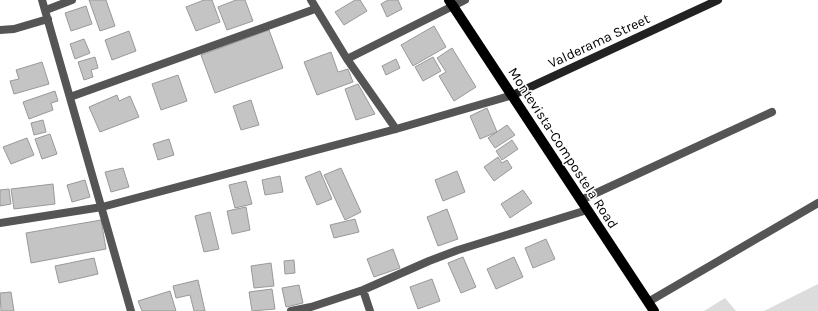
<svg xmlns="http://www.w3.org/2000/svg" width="818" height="311" font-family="Karla,sans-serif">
<rect width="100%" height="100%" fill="#fff"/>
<!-- green -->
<path fill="#dcdcdc" d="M818,284V311H764Z
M725,298L736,311H704Z"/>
<!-- building -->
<path fill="#c4c4c4" stroke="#999" d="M89,0H106L115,26L100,31Z
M204,0H212L220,22L196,31L186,7Z
M236,0H245L253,21L227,30L218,7Z
M355,0H360L367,11L344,25L335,12Z
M388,0H398L402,9L387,17L381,4Z
M86,6L92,24L71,31L65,13Z
M434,26L446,47L413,66L401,45Z
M269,30L283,68L215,93L201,55Z
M129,31L136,51L112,60L105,40Z
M84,39L90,53L75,59L70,44Z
M452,48L476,87L454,101L439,76L446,72L437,58Z
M331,52L338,72L348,69L353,82L317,95L304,62Z
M95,57L98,68L91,70L93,77L84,80L78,62Z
M433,57L441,71L423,81L415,67Z
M396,59L400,68L386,75L382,66Z
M42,62L49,84L14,94L10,81L19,79L16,70Z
M178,75L187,101L161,110L152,84Z
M358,84L375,114L356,120L345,89Z
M55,91L58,101L51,103L53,110L29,119L23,102Z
M117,95L119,101L130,96L139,117L100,132L89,107Z
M251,100L259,125L241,130L233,106Z
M487,108L497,132L480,139L470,116Z
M43,120L46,132L34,135L31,123Z
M507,125L515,135L495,148L488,138Z
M50,134L57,154L42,159L35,139Z
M27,138L34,155L11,164L3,147Z
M169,139L174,155L158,160L153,144Z
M512,140L518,149L502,160L496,151Z
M498,157L502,163L507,160L512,168L494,181L484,167Z
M123,168L129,187L111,192L105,172Z
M341,168L361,212L345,220L324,175Z
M320,171L332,199L317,205L305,177Z
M457,171L465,192L443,201L435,180Z
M280,176L283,192L265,195L262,180Z
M85,180L90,197L72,202L67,185Z
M246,181L252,204L235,208L229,185Z
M53,184L55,204L14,209L11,189Z
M9,189L11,204L0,206V190Z
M523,190L532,203L510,218L501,204Z
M246,207L250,230L232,234L227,211Z
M447,209L458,239L438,246L427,217Z
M210,212L219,249L204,252L195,216Z
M355,219L359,232L334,238L330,225Z
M101,220L106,249L31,263L26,233Z
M546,239L555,259L533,268L525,248Z
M393,249L400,268L374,277L367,259Z
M463,257L476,287L461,293L448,263Z
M514,257L523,277L496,289L487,269Z
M94,258L98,274L59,283L55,266Z
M294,260L295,273L285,274L284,261Z
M271,263L274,286L254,288L251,266Z
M432,279L440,301L418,309L410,287Z
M198,280L205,311H194L190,295L176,298L173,286Z
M299,285L303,303L286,307L282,288Z
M272,289L275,309L252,311L249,292Z
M170,291L176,311H142L138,301Z
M11,292L14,311H1L0,293Z"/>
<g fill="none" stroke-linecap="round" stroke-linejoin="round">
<!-- street -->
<path stroke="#555" stroke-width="8" d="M42,0L131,311
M311,0L347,59L396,129
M46,10L72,0
M0,30L14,29L48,19
M347,59L465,0
M70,97L315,9
M581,200L772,112
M0,223L102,207L396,129L513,95
M363,290L370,311
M648,302L818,203
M291,311L311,307L363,290L429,261L458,250L587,210"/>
<!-- secondary -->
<path stroke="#222" stroke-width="8" d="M513,95L718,0"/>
<!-- primary -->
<path stroke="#000" stroke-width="10" d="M449,0L654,311"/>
</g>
<g text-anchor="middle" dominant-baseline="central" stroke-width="3" stroke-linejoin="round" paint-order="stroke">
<!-- street labels -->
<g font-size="14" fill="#000" stroke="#fff">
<text transform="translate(599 41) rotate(-25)">Valderama Street</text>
<text transform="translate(563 148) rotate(57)">Montevista-Compostela Road</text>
</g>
</g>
</svg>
